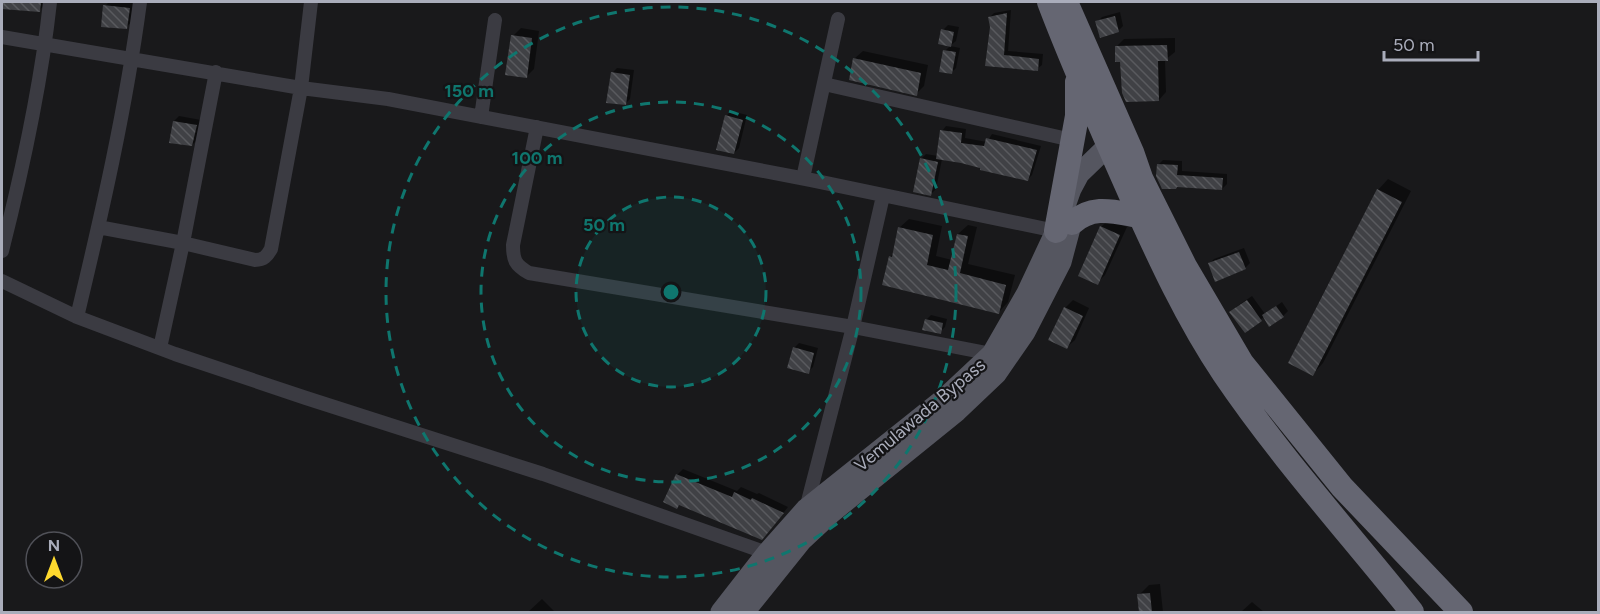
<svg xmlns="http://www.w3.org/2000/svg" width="1600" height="614" font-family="Figtree,sans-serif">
<defs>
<pattern id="building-back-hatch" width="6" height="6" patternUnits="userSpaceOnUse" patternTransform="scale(1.5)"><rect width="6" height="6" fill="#404145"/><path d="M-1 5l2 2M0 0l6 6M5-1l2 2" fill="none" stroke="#595a5e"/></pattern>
</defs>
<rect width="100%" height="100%" fill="#19191b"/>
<!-- shadow -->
<path fill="#0007" d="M12,2H47L39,11L12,9Z
M109,2L134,3L132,22L126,27L105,6Z
M1011,10L1008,51L1043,54L1042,65L1037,69L987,65L991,27L990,17L994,13Z
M1120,12L1123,26L1118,31L1097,22L1102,17Z
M948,25L959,27L956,41L950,46L960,48L956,68L951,73L945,51L950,46L943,30Z
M521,28L539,31L534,69L526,77L513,36Z
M1175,38V52L1165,60L1166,92L1159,100L1116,47L1124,39Z
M863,51L928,65L924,86L916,94L855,58Z
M617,68L634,70L630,99L625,104L612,73Z
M731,111L747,115L739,148L734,153L726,116Z
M179,116L201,120L197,140L192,145L174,121Z
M946,126L966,129L965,138L987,142L992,134L1041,146L1032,175L1027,180L982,167L942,159L936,189L931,194L921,159L926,154L938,156L942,131Z
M1163,160L1182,161V171L1227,174V184L1222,189L1178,186L1158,165Z
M1388,179L1411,191L1323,363L1313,374L1378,190Z
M909,219L942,226L936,256L952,260L958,234L968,225L977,227L968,264L1015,275L1008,302L999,312L890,257L894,253L899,228Z
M1109,219L1127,227L1105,275L1097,283L1101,227Z
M1244,248L1250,263L1245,268L1209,264L1214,259Z
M1252,296L1265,314L1282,302L1288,311L1283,316L1264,317L1245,331L1236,307Z
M1073,300L1089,308L1075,340L1067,347L1065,308Z
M931,315L947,319L945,327L940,332L926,320Z
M799,343L818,348L813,367L808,372L794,348Z
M683,469L737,491L741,487L757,494L759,493L788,507L768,532L680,504L677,507V475Z
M1160,584L1163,612H1141L1139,595L1149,585Z
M542,599L555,612H528Z
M1252,602L1264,612H1241Z"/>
<!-- building -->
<path fill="url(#building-back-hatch)" d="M2,2H41L40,12L2,9Z
M103,5L130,8L127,29L101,27Z
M1007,13L1004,55L1039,59L1038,71L985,66L990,27L988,17Z
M1115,16L1119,32L1100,38L1095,21Z
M941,29L954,32L951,47L938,44Z
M511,35L532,38L527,78L505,75Z
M1167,45L1168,61H1158L1159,101L1126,102L1122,93L1120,62H1115V46Z
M943,50L956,52L952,74L939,72Z
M853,58L921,73L917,96L849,80Z
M611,72L630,75L626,105L606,103Z
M725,115L743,120L734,154L716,150Z
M173,121L197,125L192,146L169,143Z
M940,130L962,133L961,143L984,146L986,138L1037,150L1028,181L980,170V168L961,163L936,159Z
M920,158L938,162L931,196L913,192Z
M1157,164L1178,165L1177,175L1223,178L1222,190L1177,187L1176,189H1162L1156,176Z
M1377,189L1402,202L1313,376L1288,363Z
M1100,226L1120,235L1098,285L1078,276Z
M898,227L933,235L927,265L948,270L957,234L968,236L960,273L1006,285L999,314L882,285L889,256L892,257Z
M1239,252L1246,269L1215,282L1208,263Z
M1247,300L1262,321L1245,333L1229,312Z
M1276,306L1284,317L1269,327L1262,315Z
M1064,307L1083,316L1067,349L1048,340Z
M925,319L943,323L941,334L922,330Z
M793,347L814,353L809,374L787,368Z
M676,474L732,497L734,492L751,500L752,498L784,513L762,540L679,505L677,509L663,502Z
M1150,593L1152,612H1139L1137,594Z"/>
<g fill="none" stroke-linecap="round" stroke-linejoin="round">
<!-- street -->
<path stroke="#3b3b42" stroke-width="14" d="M2,37L301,88L388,99L811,180L1056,231
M824,84L1072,140
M481,117L495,20
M537,127L513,245C513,260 515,265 529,273L853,327L992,354
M803,178L838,19
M98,227L183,243L216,72
M2,251C23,168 41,86 50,2
M2,281L77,317L175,354L306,398L543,474L767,553
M77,317C102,213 126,108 140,2
M160,348L183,243L255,260C264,260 267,256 271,249L301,88L311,2
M806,509L853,327L883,196"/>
<!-- primary -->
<path stroke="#555660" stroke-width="21" d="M721,612L767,553L806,509L945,398L992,354L1027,293L1056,231L1071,189L1079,174L1109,145L1122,140
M744,612L802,540L831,513L957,411L996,374L1025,332L1061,262L1073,217"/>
<!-- highway -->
<path stroke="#656672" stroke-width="24" d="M1049,2C1074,68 1103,133 1132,198C1159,258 1187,319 1224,374C1281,458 1349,533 1412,612
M1066,2L1132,152L1141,178L1185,266L1242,363L1342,487L1461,612
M1072,223C1093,204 1115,212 1140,216
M1056,231L1077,116V82"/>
</g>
<!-- distance rings -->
<circle cx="671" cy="292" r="95" fill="#0f766e" fill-opacity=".12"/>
<g fill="none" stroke="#0f766e" stroke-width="3" stroke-dasharray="10 8">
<circle cx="671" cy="292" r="95"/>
<circle cx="671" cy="292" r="190"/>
<circle cx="671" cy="292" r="285"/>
</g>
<g text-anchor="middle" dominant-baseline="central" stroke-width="4.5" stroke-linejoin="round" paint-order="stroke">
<!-- street labels -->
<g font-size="18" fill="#aaadbb" stroke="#141416">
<text transform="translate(920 415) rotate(-40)">Vemulawada Bypass</text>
</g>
</g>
<circle cx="671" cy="292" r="9" fill="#0f766e" stroke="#141416" stroke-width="3"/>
<g font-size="18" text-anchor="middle" font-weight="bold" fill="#0f766e" stroke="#141416" stroke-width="4.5" stroke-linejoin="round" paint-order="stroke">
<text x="469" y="97">150 m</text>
<text x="537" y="164">100 m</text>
<text x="604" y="231">50 m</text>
</g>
<!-- border -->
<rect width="1600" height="614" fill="none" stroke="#aaadbb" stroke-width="6"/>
<!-- north arrow -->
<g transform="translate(54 560)"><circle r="28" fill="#141416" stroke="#505158" stroke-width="1.5"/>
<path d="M0-4.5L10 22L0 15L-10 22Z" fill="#fed92e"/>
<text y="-9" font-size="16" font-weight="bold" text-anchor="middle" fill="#aaadbb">N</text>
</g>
<!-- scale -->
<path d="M1384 51v9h94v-9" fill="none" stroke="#aaadbb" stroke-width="3"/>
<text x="1393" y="51" font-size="18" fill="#aaadbb" stroke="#141416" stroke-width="4.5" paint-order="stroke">50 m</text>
</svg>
